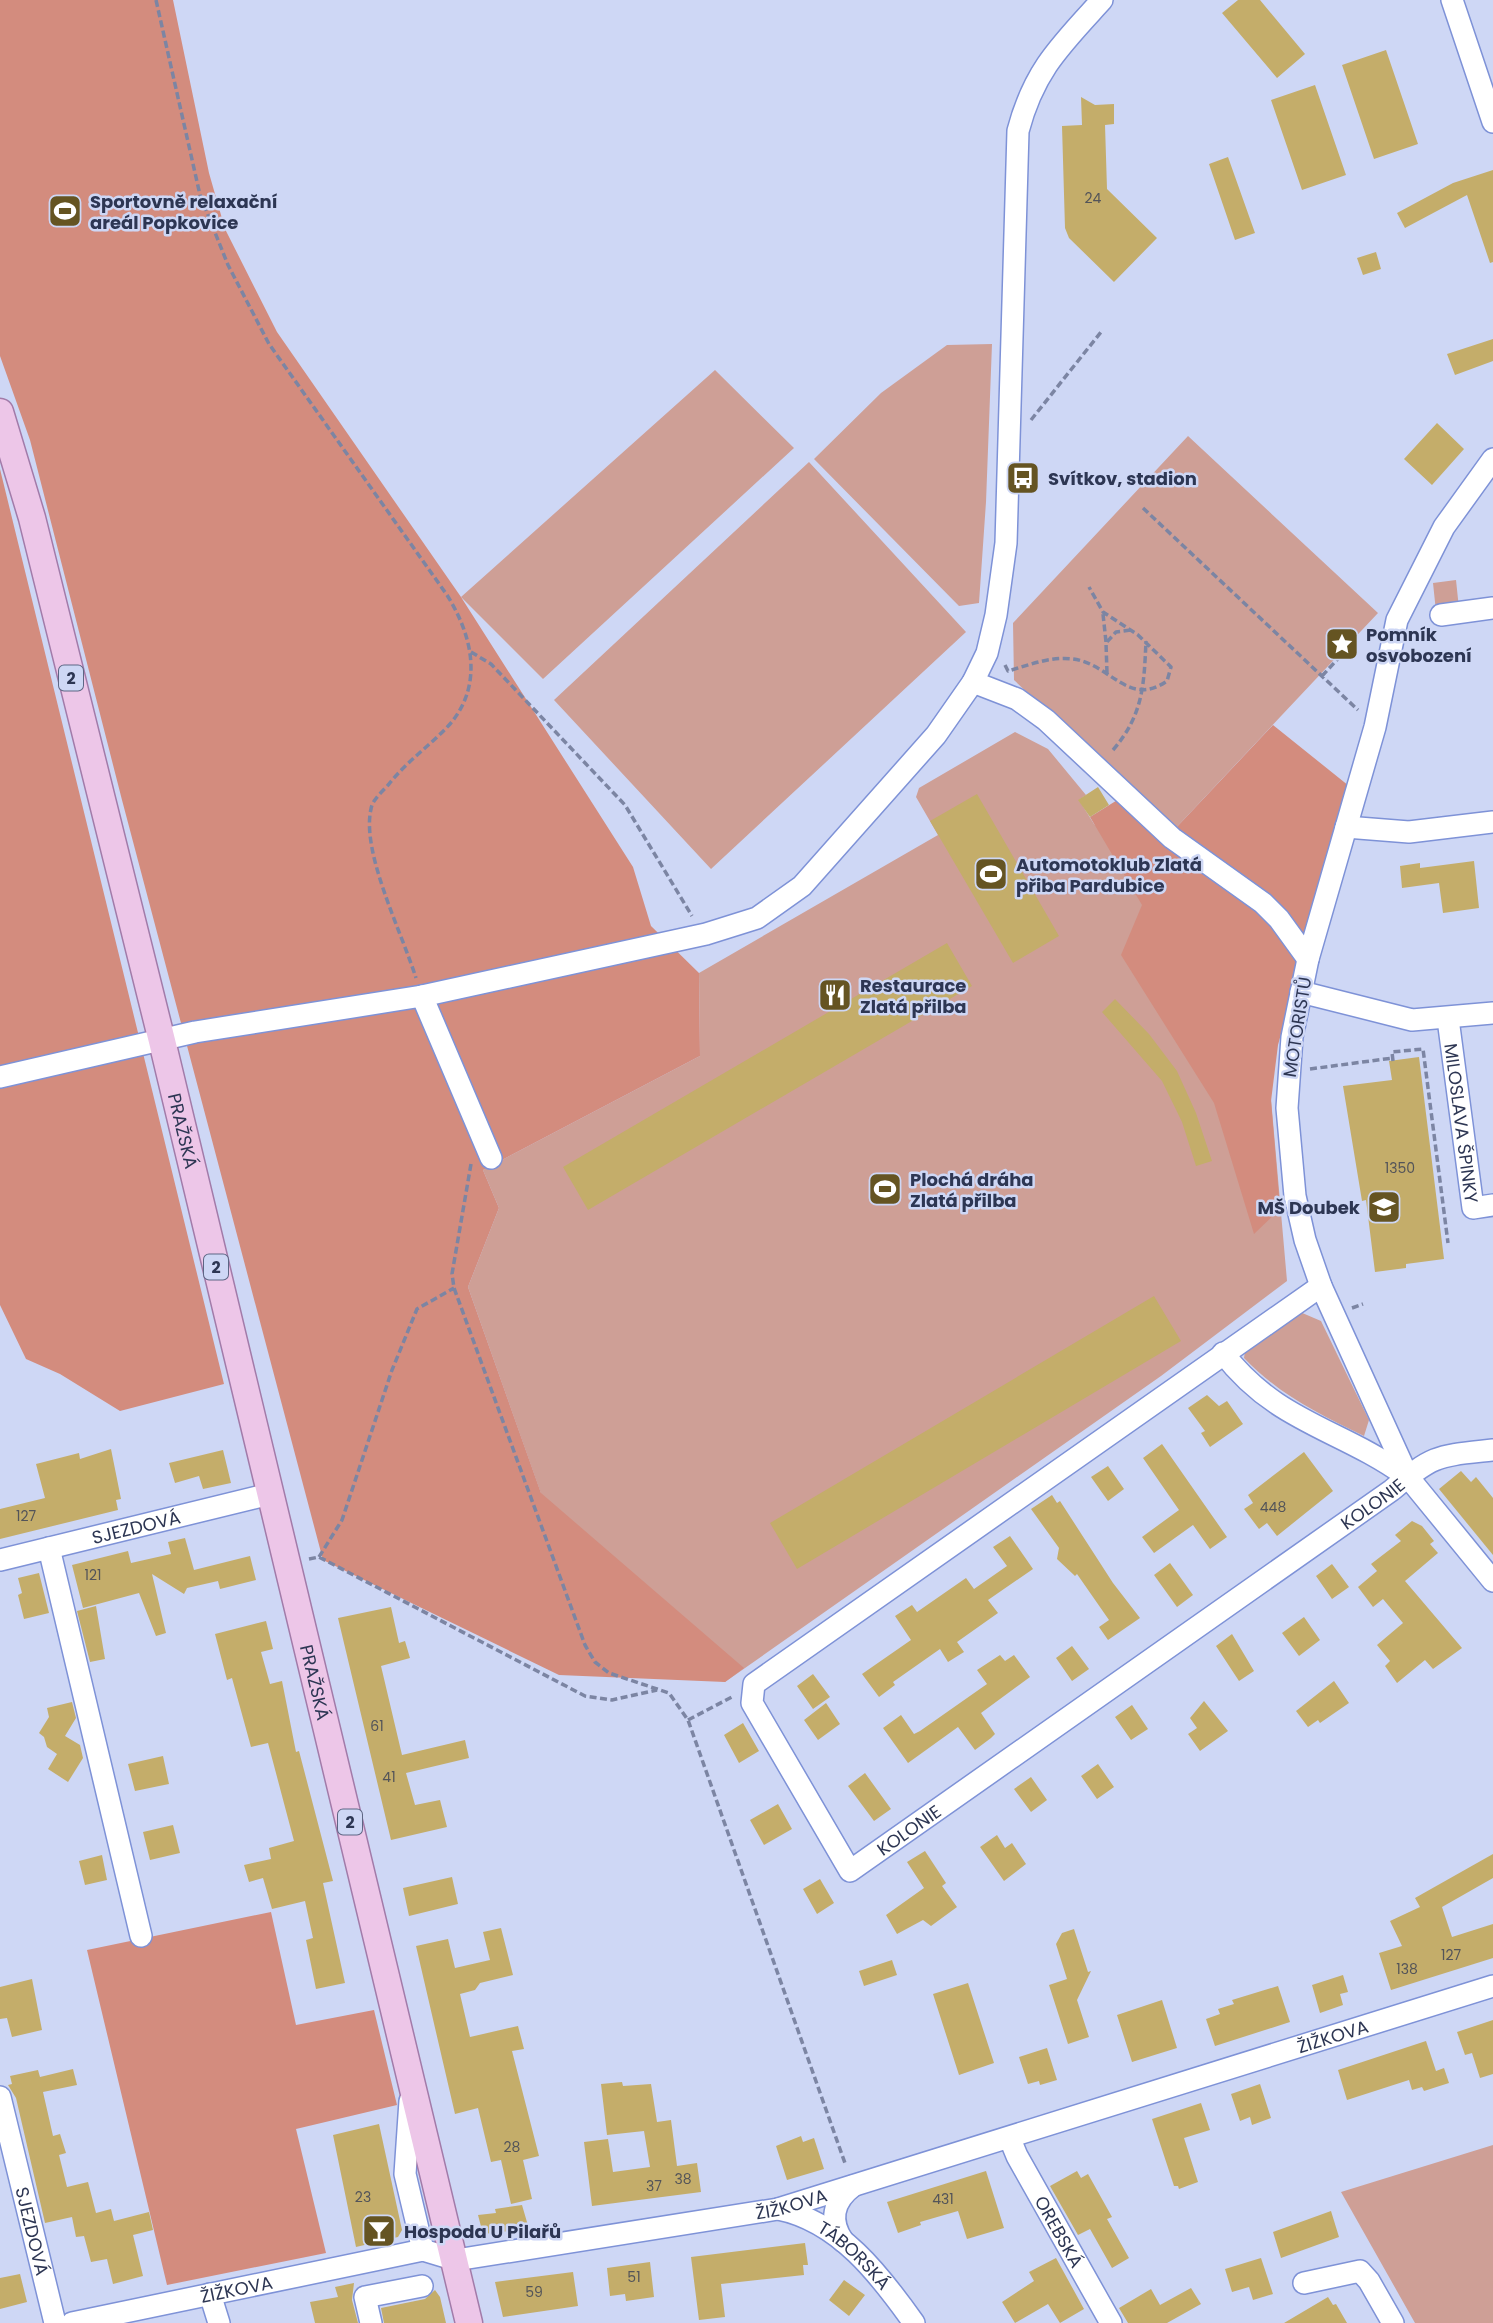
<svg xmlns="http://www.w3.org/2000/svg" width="1493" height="2323" font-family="Poppins,sans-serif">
<rect width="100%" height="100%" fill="#ced7f5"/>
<!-- green -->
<path fill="#ce9f96" d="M992,344L986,502L979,603L959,606L814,459L881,393L947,345Z
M715,370L794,448L543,679L461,597Z
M1188,436L1378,613L1173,831L1014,680L1013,623Z
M809,462L966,632L711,869L554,700Z
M1456,580L1460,618L1437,621L1433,583Z
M1015,732L1048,749L1086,795L1079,800L1094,824L1261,985L1287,1281L1161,1376L725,1682L596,1649L468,1287L499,1208L483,1170L700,1056L699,973L938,835L916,797L919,788Z
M1300,1312L1321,1321L1369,1420L1364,1436C1317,1413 1281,1396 1244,1358L1245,1351Z
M1493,2145V2323H1415L1341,2192Z"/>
<!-- forest -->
<path fill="#d38c7e" d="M0,0H173L209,173L225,229L277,332L461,597L633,867L651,926L699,973L700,1056L483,1170L499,1208L468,1287L541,1493L744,1668L725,1682L559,1675L323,1560L122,800L30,440L0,356Z
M0,469L224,1384L120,1411L60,1374L26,1359L0,1305Z
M1273,725L1349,786L1278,1045L1271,1101L1280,1209L1254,1234L1214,1103L1121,955L1142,905L1090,817L1119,799L1173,831Z
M271,1912L296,2025L374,2010L397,2105L296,2129L326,2253L167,2285L87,1950Z"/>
<!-- building -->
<path fill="#c4ad6a" d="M1238,0H1260L1305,54L1277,78L1222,13Z
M1386,50L1418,144L1374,159L1342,65Z
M1315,85L1346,175L1302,190L1271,100Z
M1081,97L1095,105L1114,104V124L1105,125L1107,189L1157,238L1114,282L1069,238L1065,228L1062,126L1082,125Z
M1228,157L1255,233L1235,240L1209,164Z
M1493,170V262L1490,263L1467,195L1405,228L1397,213L1453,183Z
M1376,252L1381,269L1363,275L1357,258Z
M1493,339V361L1455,375L1447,354Z
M1437,423L1464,449L1432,485L1404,459Z
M1098,787L1109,805L1090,817L1078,800Z
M977,794L1059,936L1013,963L930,821Z
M1474,861L1479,908L1443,913L1439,883L1402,888L1400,866L1420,863V868Z
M947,943L972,986L588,1210L563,1167Z
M1115,999L1149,1034L1177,1071L1196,1113L1212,1161L1196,1166L1182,1122L1162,1081L1102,1012Z
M1419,1057L1444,1259L1406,1264V1268L1375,1272L1366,1200L1362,1201L1343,1086L1392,1080L1389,1061Z
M1154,1296L1181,1341L797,1569L770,1523Z
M1207,1395L1219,1406L1227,1401L1243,1424L1210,1447L1201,1433L1205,1431L1188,1408Z
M1162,1444L1227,1537L1210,1549L1193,1525L1154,1553L1142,1537L1179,1510L1143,1458Z
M111,1449L121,1499L116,1500L118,1510L0,1539V1509L45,1498L36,1464L79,1453L80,1459Z
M223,1450L231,1483L203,1489L199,1476L175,1483L169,1463Z
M1304,1452L1333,1491L1277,1536L1267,1523L1259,1529L1244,1509L1253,1503L1248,1495Z
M1108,1466L1124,1489L1108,1501L1091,1477Z
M1461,1471L1471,1482L1476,1477L1493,1498V1555L1439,1489Z
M1052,1495L1057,1503L1060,1501L1113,1583L1140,1618L1108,1640L1099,1627L1109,1620L1077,1574L1075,1576L1057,1559L1059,1548L1031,1509Z
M1412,1521L1422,1526L1434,1541L1430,1544L1438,1553L1405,1581L1462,1648L1433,1669L1425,1660L1397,1683L1385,1666L1390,1661L1377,1645L1403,1623L1383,1599L1373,1607L1358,1587L1377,1571L1371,1564L1401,1541L1395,1535Z
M1010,1536L1033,1569L988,1600L998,1613L957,1642L964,1652L948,1662L940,1649L893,1682L895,1685L879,1697L862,1674L911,1640L895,1616L912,1605L917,1612L966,1578L974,1589L1007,1566L993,1547Z
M185,1538L194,1570L250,1556L256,1580L220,1589L218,1581L187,1588L184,1594L152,1574L166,1633L156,1636L139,1593L83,1608L72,1565L128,1551L131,1563L171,1554L168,1542Z
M1170,1563L1193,1595L1177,1607L1154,1575Z
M1332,1564L1349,1587L1332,1599L1316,1576Z
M39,1573L49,1613L24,1619L18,1595L22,1593L18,1578Z
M96,1606L105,1659L90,1662L77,1611Z
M391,1607L399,1643L405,1641L410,1658L381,1666L402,1755L465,1740L469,1758L406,1773L415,1805L440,1800L447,1827L391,1840L338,1618Z
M1304,1617L1320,1640L1299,1656L1282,1633Z
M266,1621L273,1649L261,1652L270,1684L282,1681L296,1752L299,1751L333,1881L323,1883L345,1983L316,1989L306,1940L313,1938L305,1901L272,1909L263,1878L249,1882L244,1865L271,1859L269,1848L294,1841L268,1743L251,1747L232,1678L227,1680L215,1634Z
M1232,1634L1254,1671L1239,1681L1216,1646Z
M1072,1646L1089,1669L1072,1681L1056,1658Z
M1000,1655L1005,1661L1014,1655L1030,1677L981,1713L995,1734L991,1738L975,1750L958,1727L908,1763L883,1728L901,1715L914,1734L920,1731L987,1684L977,1670Z
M813,1674L830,1697L813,1709L797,1686Z
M1334,1681L1349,1703L1320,1723L1318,1720L1308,1727L1296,1711Z
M1204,1701L1228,1731L1200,1751L1188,1734L1197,1728L1190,1718Z
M72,1702L76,1718L65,1736L80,1745L83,1758L68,1782L48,1769L57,1754L47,1747L44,1737L39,1733L49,1717L47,1708Z
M826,1703L840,1724L818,1740L804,1720Z
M1132,1705L1148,1729L1131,1740L1115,1717Z
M743,1723L759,1751L739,1763L724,1735Z
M163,1756L169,1784L135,1791L128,1764Z
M1098,1764L1114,1787L1097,1799L1081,1776Z
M865,1773L891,1809L874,1821L848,1786Z
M1031,1777L1047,1800L1031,1812L1014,1789Z
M778,1804L792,1829L764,1845L750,1820Z
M173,1825L180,1853L150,1860L143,1832Z
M997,1835L1005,1848L1012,1843L1026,1864L1004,1881L980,1847Z
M925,1851L946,1883L942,1886L957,1907L931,1926L923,1920L897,1934L886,1915L924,1888L907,1862Z
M1493,1854V1878L1442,1907L1452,1937L1493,1924V1958L1391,1990L1379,1953L1402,1946L1390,1921L1420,1907L1415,1898Z
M102,1855L107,1880L85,1885L79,1861Z
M452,1877L458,1904L409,1916L403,1888Z
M820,1879L834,1903L817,1914L803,1889Z
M501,1928L513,1975L480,1983L475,1990L460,1994L470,2037L518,2026L524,2049L512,2051L539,2156L523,2160L532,2199L511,2204L501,2160L491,2162L478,2108L455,2114L416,1946L448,1939L455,1968L490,1960L483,1932Z
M1074,1929L1088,1972L1091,1971L1077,2000L1089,2037L1068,2044L1049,1985L1067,1979L1056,1944L1062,1933Z
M892,1960L897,1975L864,1986L859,1971Z
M1343,1975L1348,1992L1340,1994L1343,2005L1320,2013L1312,1985Z
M32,1979L42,2030L12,2037L7,2018L0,2019V1987Z
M968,1983L994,2063L959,2075L933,1994Z
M1278,1986L1290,2022L1215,2046L1206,2019L1220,2014L1218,2009L1234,2004L1232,2000Z
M1162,2000L1177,2048L1132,2062L1117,2015Z
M1493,2020V2074L1480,2078L1472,2053L1465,2055L1457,2032Z
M1426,2041L1436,2071L1444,2068L1449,2083L1424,2091L1422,2087L1412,2090L1409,2080L1347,2100L1338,2070Z
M1047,2048L1057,2080L1040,2085L1039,2081L1028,2084L1019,2057Z
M73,2069L77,2085L43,2092L53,2136L60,2134L66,2153L59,2155L67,2187L88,2182L96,2213L111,2209L114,2221L149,2212L153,2230L133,2235L143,2276L113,2284L107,2259L91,2262L84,2236L76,2237L72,2217L45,2223L16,2098L8,2085L12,2084L10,2076L38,2070L40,2077Z
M622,2082L623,2086L651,2084L657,2122L671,2120L677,2166L697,2163L701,2192L592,2206L584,2142L608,2139L613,2172L650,2167L644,2131L607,2135L601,2084Z
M1260,2084L1271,2118L1252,2125L1250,2117L1240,2121L1231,2094Z
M1201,2103L1210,2130L1184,2138L1198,2182L1179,2189L1178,2186H1174L1152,2119Z
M379,2124L402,2230L398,2237L356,2247L333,2135Z
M801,2136L803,2142L814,2138L824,2169L787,2180L776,2146Z
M986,2171L1004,2228L967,2239L958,2211L920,2222L921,2225L898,2233L887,2202Z
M1077,2171L1081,2178L1088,2174L1112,2217L1107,2219L1129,2258L1112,2268L1090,2229L1078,2235L1050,2186Z
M522,2205L529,2229L483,2234L478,2215L496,2213L495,2209Z
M1331,2211L1339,2237L1281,2258L1273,2232Z
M805,2243L808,2265H803L804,2275L721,2284L725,2317L699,2320L691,2257Z
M1056,2258L1084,2309L1060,2323L1048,2304L1015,2323L1002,2302L1034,2281L1029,2272Z
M1261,2258L1273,2294L1253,2300L1249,2287L1232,2292L1225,2269Z
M650,2262L654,2297L626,2301L625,2294L610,2296L607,2268Z
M573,2272L578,2306L503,2317L495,2282Z
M20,2274L27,2302L0,2309V2278Z
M844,2280L865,2295L849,2316L829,2300Z
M354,2283L352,2300L358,2323H315L310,2302L338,2297L335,2287Z
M1191,2288L1201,2304L1167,2323H1128L1119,2308L1151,2289L1160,2305Z
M435,2290L440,2297L446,2323H384L381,2308L425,2299Z
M1328,2297L1333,2305L1336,2304L1347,2323H1284Z"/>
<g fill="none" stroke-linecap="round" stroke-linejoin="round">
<defs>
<g id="minor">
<path d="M1452,0L1493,122"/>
<path d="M1493,459L1444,527L1397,620L1375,727L1308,959L1292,1037L1287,1108L1295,1196L1305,1240L1321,1286L1408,1477L1493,1581"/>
<path d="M1441,615L1493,608"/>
<path d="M973,682L1017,699L1046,720L1172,838L1263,903L1279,919L1308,959"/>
<path d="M1346,827L1409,832L1493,822"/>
<path d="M1301,992L1412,1020L1493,1013"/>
<path d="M422,996L491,1158"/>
<path id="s1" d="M1448,1019L1473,1208L1493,1205"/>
<path d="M0,1077L195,1032L422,996L706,934L757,918L802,886L936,735L973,682L987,653L996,615L1006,543L1018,131C1034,70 1061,45 1102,0"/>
<path id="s2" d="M1321,1286L754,1684L752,1703L850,1871L1392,1490C1434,1454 1438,1456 1493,1450"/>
<path d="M1223,1353C1277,1423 1339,1428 1406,1476"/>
<path d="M49,1548L141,1936"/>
<path id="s3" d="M0,1560L270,1494"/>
<path id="s4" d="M0,2097L55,2323"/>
<path d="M410,2101L405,2174L423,2250"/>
<path id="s5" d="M1010,2139L1017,2156L1111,2323"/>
<path id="s6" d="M778,2209C839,2221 880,2275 914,2323"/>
<path d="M843,2241C829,2221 833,2201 853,2186"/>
<path d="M1304,2283L1360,2271L1369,2281L1393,2323"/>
<path d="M210,2294L219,2323"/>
<path id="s7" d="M72,2323L423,2250L456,2260L778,2209L1493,1986"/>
<path d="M371,2323L365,2297L422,2286"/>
</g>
<g id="major">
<path id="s8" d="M0,412L32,518L162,1041L469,2323"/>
</g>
</defs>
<!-- minor casing -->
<use href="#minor" stroke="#7e92d7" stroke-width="24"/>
<!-- major casing -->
<use href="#major" stroke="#a27ba9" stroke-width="29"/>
<!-- path -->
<path stroke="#7c85a3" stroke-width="3.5" stroke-dasharray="7 3.5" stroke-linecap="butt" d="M156,0L200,195L228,265L269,344L447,595C472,635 484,684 450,724C431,745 407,761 389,784C383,791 372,800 371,809C361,852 402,933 416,978
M1031,420L1101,332
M1143,508L1358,710
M1103,614L1106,642
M471,652L491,664L625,805L692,916
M1005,665L1008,671C1029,665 1051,656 1073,659C1111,664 1128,708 1167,681L1171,667L1138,635L1103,612L1089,587
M1107,673L1106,643L1116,632L1131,630
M1322,676L1348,648
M1113,750C1143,715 1144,686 1146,641
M1393,1061L1392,1052L1423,1049L1448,1243
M1310,1069L1393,1058
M471,1164L452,1274L454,1288L585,1645L595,1662L609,1673L669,1693L688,1720L846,2166
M1352,1308L1363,1304
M319,1557L342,1520L392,1370L417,1309L454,1288
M309,1559L319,1557L585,1696L612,1700L657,1690
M688,1720L732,1697"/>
<!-- minor -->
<use href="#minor" stroke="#fff" stroke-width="21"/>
<!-- major -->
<use href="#major" stroke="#edc6e8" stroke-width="26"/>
</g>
<!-- icons -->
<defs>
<symbol id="stadium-square" viewBox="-11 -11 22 22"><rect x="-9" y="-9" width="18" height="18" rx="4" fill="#655422" stroke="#ced7f5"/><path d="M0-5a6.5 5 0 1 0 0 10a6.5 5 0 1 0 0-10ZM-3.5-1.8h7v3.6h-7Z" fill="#fff"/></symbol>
<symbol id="bus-square" viewBox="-11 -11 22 22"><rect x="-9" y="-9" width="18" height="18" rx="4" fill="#655422" stroke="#ced7f5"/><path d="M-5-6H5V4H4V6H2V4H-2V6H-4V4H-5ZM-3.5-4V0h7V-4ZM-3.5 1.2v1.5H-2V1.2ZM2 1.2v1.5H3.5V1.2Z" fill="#fff"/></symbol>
<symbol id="sight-square" viewBox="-11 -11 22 22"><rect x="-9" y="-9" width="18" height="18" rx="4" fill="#655422" stroke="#ced7f5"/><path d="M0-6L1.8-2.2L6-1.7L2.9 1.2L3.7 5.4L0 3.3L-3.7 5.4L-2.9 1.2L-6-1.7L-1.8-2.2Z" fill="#fff"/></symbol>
<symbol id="restaurant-square" viewBox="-11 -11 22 22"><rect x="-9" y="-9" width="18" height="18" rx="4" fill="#655422" stroke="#ced7f5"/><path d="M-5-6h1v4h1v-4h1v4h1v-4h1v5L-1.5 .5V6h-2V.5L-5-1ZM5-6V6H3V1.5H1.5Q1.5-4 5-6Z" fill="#fff"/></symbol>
<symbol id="school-square" viewBox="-11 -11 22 22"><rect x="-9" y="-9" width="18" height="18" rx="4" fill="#655422" stroke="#ced7f5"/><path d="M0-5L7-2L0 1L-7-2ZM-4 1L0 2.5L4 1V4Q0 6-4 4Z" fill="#fff"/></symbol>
<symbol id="bar-square" viewBox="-11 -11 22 22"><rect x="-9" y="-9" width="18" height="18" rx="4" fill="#655422" stroke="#ced7f5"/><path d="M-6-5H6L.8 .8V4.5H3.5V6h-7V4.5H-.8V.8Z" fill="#fff"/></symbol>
</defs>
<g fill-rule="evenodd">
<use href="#stadium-square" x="46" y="192" width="38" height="38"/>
<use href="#bus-square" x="1004" y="459" width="38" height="38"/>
<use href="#sight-square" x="1323" y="625" width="38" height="38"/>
<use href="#stadium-square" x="972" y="855" width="38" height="38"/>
<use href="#restaurant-square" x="816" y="976" width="38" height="38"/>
<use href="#stadium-square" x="866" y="1170" width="38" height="38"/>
<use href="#school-square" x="1365" y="1188" width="38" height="38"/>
<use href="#bar-square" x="360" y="2212" width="38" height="38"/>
</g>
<g text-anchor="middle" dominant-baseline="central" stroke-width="5" stroke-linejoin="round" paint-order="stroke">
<!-- number labels -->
<g font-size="14" fill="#535459">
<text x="1093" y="198">24</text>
<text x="1400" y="1168">1350</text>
<text x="1273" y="1507">448</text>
<text x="26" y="1516">127</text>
<text x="93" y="1575">121</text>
<text x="377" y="1726">61</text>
<text x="389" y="1777">41</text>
<text x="1451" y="1955">127</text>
<text x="1407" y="1969">138</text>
<text x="512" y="2147">28</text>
<text x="683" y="2179">38</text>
<text x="654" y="2186">37</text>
<text x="363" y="2197">23</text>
<text x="943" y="2199">431</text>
<text x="634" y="2277">51</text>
<text x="534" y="2292">59</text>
</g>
<!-- shield labels -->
<g fill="#ced7f5" stroke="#5d6684" stroke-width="2">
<rect x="59" y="665.5" width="24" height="25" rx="5"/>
<rect x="204" y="1254.5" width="24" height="25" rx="5"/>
<rect x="338" y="1809.5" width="24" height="25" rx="5"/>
</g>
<g font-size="16" font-weight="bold" fill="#2d3653">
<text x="71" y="678">2</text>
<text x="216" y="1267">2</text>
<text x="350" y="1822">2</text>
</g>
<!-- poi labels -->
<g font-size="18" font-weight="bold" fill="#2d3653" stroke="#ced7f5" text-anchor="start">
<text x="90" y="201">Sportovně relaxační<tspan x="90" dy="21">areál Popkovice</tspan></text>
<text x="1048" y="478">Svítkov, stadion</text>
<text x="1366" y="634">Pomník<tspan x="1366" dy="21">osvobození</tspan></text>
<text x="1016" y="864">Automotoklub Zlatá<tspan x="1016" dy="21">přiba Pardubice</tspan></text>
<text x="860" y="985">Restaurace<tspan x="860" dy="21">Zlatá přilba</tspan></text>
<text x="910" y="1179">Plochá dráha<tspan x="910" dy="21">Zlatá přilba</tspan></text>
<text x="1360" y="1207" text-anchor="end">MŠ Doubek</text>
<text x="404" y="2231">Hospoda U Pilařů</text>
</g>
<!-- street labels -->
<g font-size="18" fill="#2d3653" stroke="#ced7f5">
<text transform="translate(1297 1027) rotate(-81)">MOTORISTŮ</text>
<text stroke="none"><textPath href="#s1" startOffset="105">MILOSLAVA ŠPINKY</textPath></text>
<text stroke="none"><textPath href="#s8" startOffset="742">PRAŽSKÁ</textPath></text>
<text stroke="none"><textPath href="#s2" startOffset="1545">KOLONIE</textPath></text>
<text stroke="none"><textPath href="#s3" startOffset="140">SJEZDOVÁ</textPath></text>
<text stroke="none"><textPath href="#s8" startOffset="1309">PRAŽSKÁ</textPath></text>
<text stroke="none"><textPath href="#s2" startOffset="978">KOLONIE</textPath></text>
<text stroke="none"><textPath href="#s7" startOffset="1300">ŽIŽKOVA</textPath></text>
<text stroke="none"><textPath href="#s7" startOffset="733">ŽIŽKOVA</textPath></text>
<text stroke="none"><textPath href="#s4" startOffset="138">SJEZDOVÁ</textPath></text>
<text stroke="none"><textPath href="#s5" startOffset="105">OREBSKÁ</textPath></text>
<text stroke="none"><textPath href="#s6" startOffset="91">TÁBORSKÁ</textPath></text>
<text stroke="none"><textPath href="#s7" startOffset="168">ŽIŽKOVA</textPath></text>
</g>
</g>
</svg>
